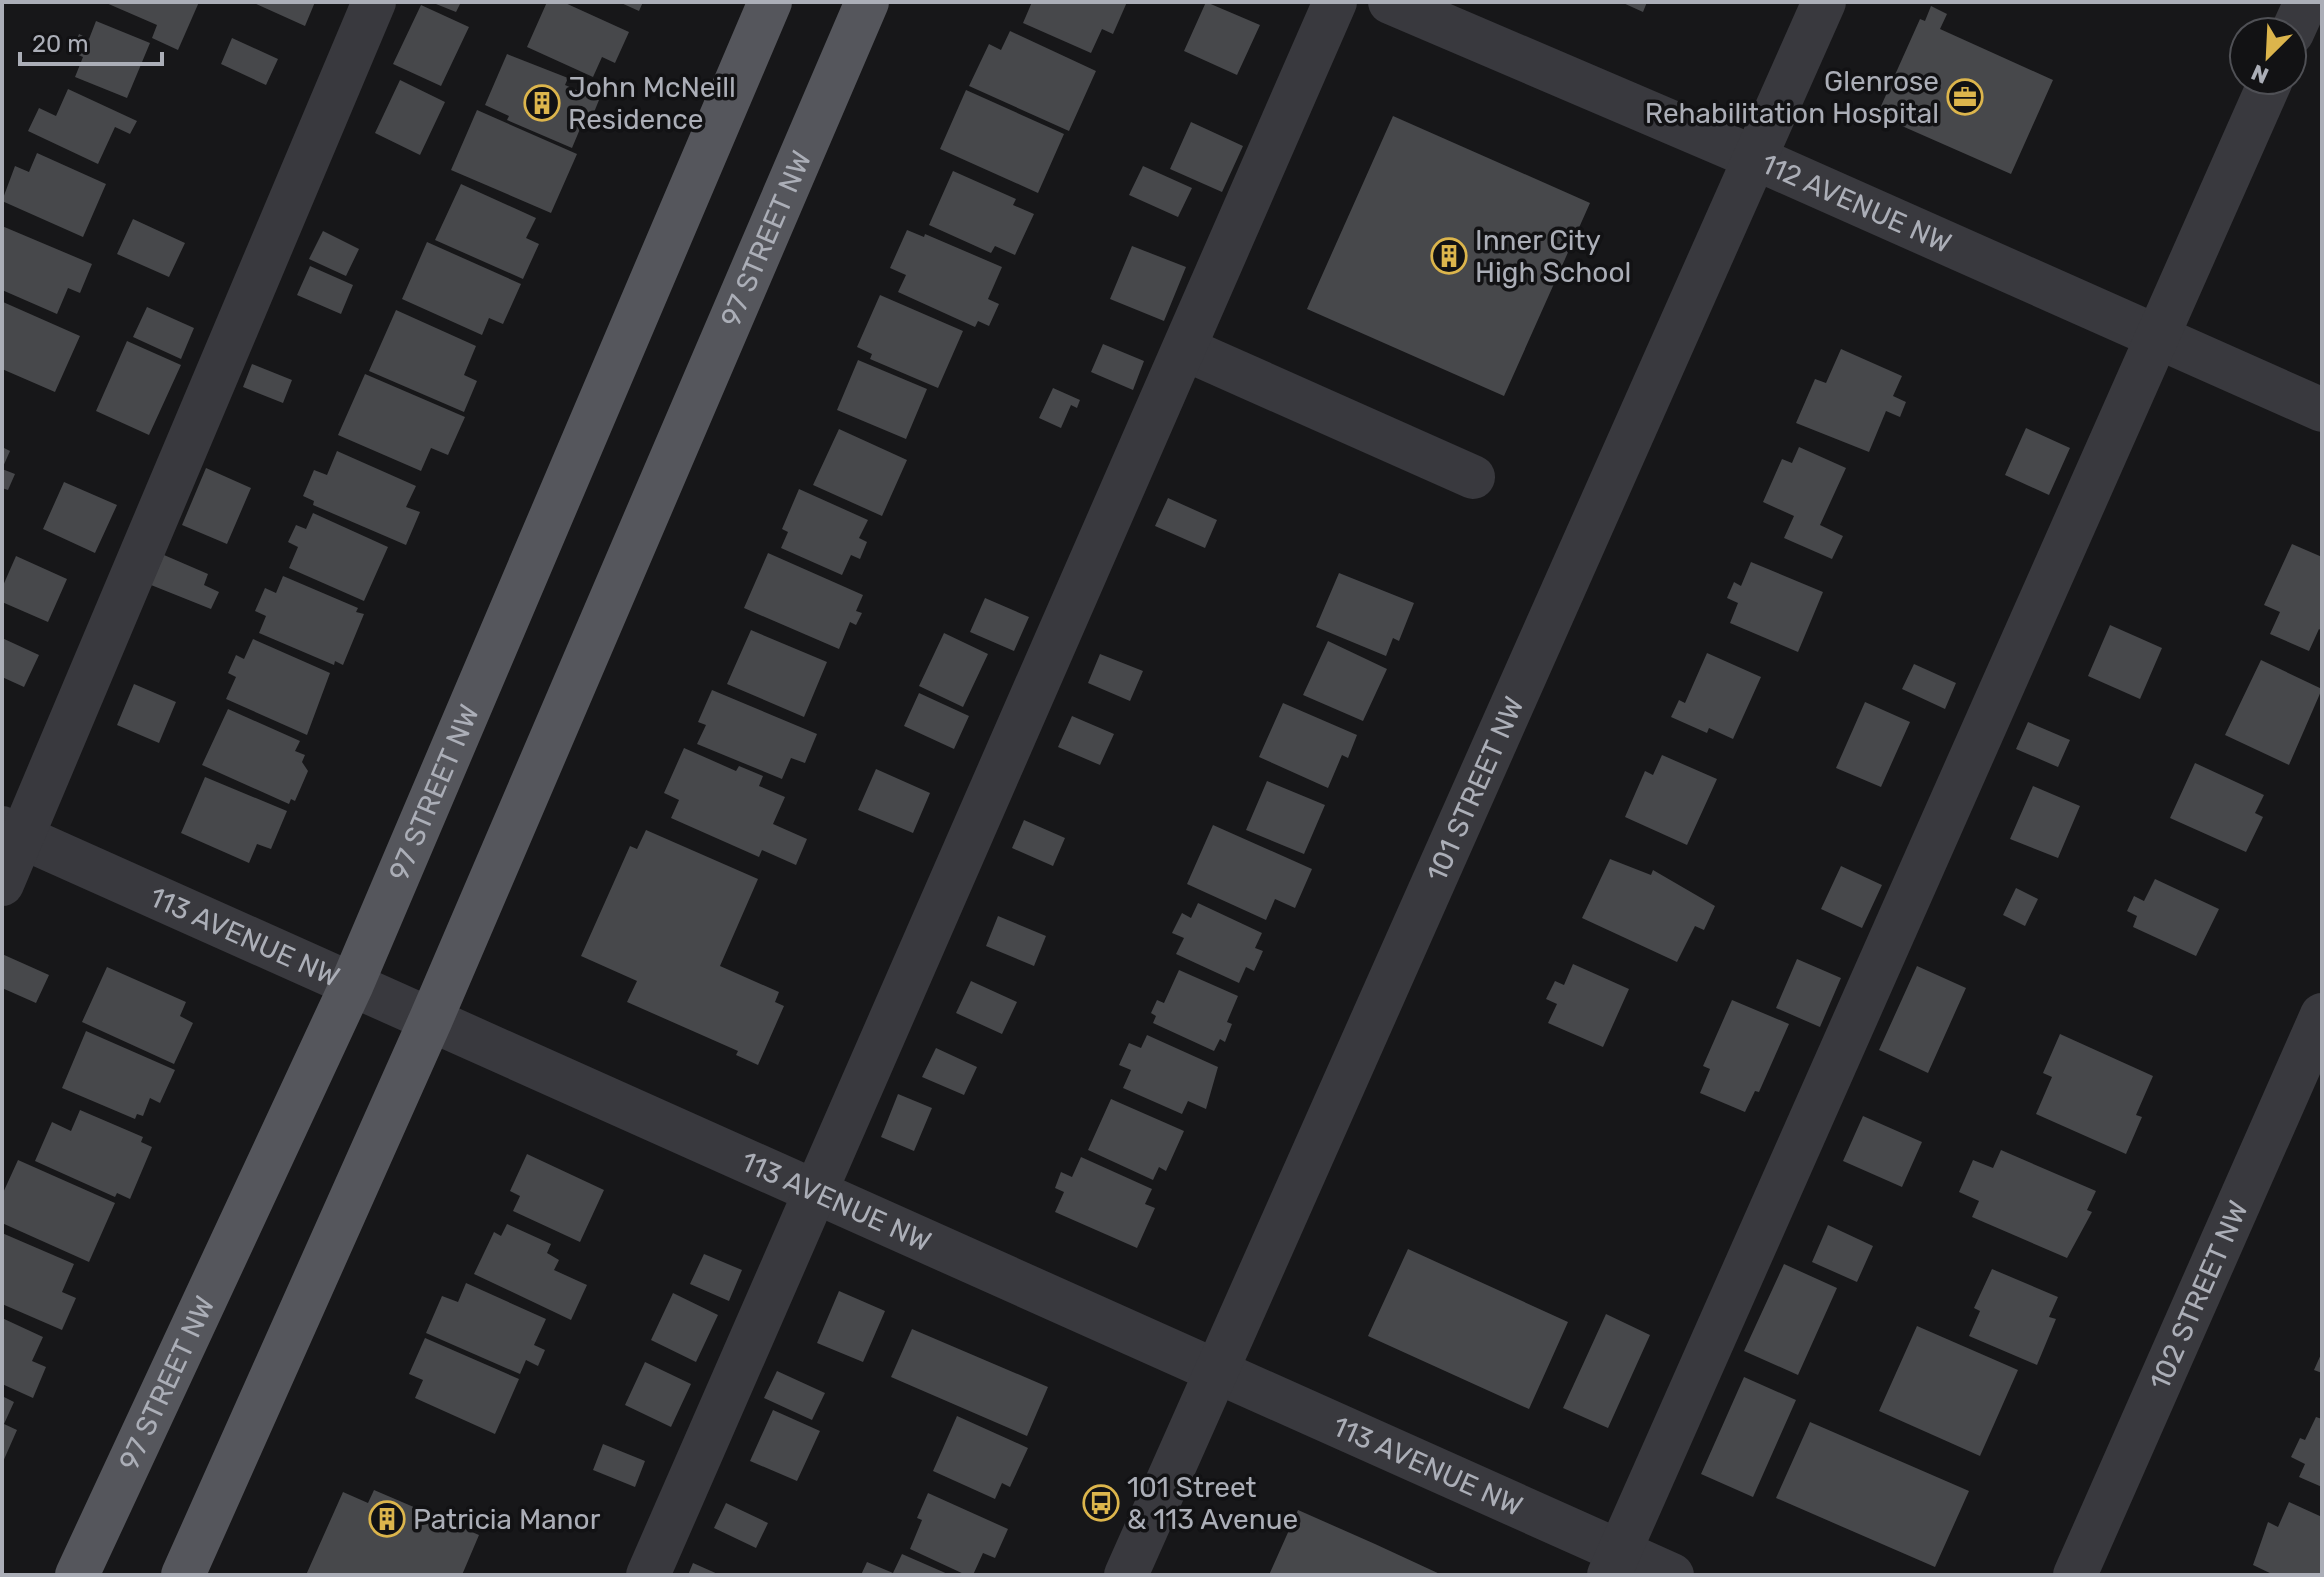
<svg xmlns="http://www.w3.org/2000/svg" width="2324" height="1577" font-family="Rubik,sans-serif">
<rect width="100%" height="100%" fill="#171719"/>
<!-- building -->
<path fill="#47484b" d="M104,2H199L178,50L152,38L157,25Z
M252,2H315L305,26Z
M431,2H461L456,12Z
M547,2H563L629,32L615,63L602,57L593,77L527,47Z
M619,2H643L639,11Z
M1032,2H1127L1113,34L1102,29L1091,53L1023,23Z
M1206,2L1260,25L1237,75L1184,51Z
M1621,2H1647L1643,12Z
M421,5L469,27L441,86L393,64Z
M1931,6L1947,14L1940,29L2053,80L2011,174L1877,115L1920,19L1925,21Z
M96,21L150,43L127,98L75,77L83,57L72,52L79,34L89,39Z
M1010,31L1096,71L1069,131L969,86L989,44L1001,50Z
M232,38L278,59L266,85L221,64Z
M507,54L568,78L565,85L599,100L586,132L580,129L572,148L507,120L509,116L485,105Z
M400,80L445,102L420,155L375,133Z
M68,89L137,121L130,134L115,127L98,164L28,131L39,108L56,116Z
M966,90L1064,134L1038,193L940,149Z
M477,110L577,154L551,213L451,170Z
M1393,116L1590,203L1504,396L1307,309Z
M1191,122L1243,146L1222,192L1170,169Z
M37,153L106,184L83,237L2,201L15,166L29,172Z
M1143,166L1192,188L1178,217L1129,195Z
M953,171L1016,199L1013,205L1034,214L1015,255L995,246L991,253L929,225Z
M461,184L536,218L526,238L539,244L523,279L435,240Z
M133,219L185,243L169,277L117,254Z
M2,226L92,264L80,293L68,288L57,314L2,290Z
M907,230L924,237L925,234L1002,267L988,299L999,304L989,326L978,321L975,327L898,292L906,275L890,268Z
M323,231L359,249L346,276L309,259Z
M427,242L521,284L503,324L489,318L482,335L402,299Z
M1132,246L1186,267L1164,321L1110,299Z
M310,266L353,285L341,314L297,295Z
M880,295L963,331L938,388L870,359L872,354L857,347Z
M3,302L80,336L55,392L2,369Z
M147,307L194,328L181,359L133,337Z
M396,310L476,346L464,375L477,381L464,412L369,371Z
M127,341L181,365L149,435L96,411Z
M1103,344L1144,361L1133,390L1091,372Z
M1841,349L1902,376L1893,396L1906,402L1900,417L1886,411L1869,452L1796,423L1815,379L1826,383Z
M858,360L927,389L906,439L837,410Z
M252,364L292,380L283,403L243,387Z
M365,374L465,417L448,455L431,448L421,471L338,435Z
M1053,388L1080,400L1077,408L1071,405L1061,428L1039,418Z
M2026,428L2070,448L2049,495L2005,475Z
M839,429L907,460L882,516L813,485Z
M2,447L10,451L2,469L15,474L8,490L2,488Z
M1799,447L1846,468L1820,525L1843,536L1832,559L1784,538L1794,516L1763,502L1782,459L1792,463Z
M337,451L416,486L406,507L420,512L406,545L313,505L314,501L303,496L314,470L327,475Z
M206,468L251,488L227,544L182,525Z
M64,482L117,505L95,553L43,529Z
M799,489L868,520L859,538L867,542L860,559L851,555L842,575L781,548L788,532L782,529Z
M1168,498L1217,520L1205,548L1155,526Z
M313,513L388,547L364,601L289,568L298,547L288,542L296,525L306,529Z
M2292,544L2322,557V631L2319,629L2309,651L2270,634L2280,612L2264,605Z
M768,553L863,595L856,611L862,613L856,625L850,622L839,649L744,608Z
M164,555L208,574L204,585L219,592L211,609L151,585Z
M16,556L67,579L48,622L2,602V588Z
M1751,562L1823,592L1798,652L1730,623L1738,603L1727,598L1734,582L1741,586Z
M1339,573L1414,603L1399,641L1393,638L1386,656L1316,627Z
M283,576L358,608L356,612L364,614L343,665L335,661L334,665L259,633L266,616L255,611L265,588L276,593Z
M985,598L1029,617L1014,651L970,632Z
M2110,625L2162,648L2140,699L2088,676Z
M751,630L827,662L804,717L727,684Z
M944,633L988,654L963,707L919,686Z
M2,638L39,655L24,687L2,677Z
M253,639L330,673L307,735L226,699L236,677L228,673L236,655L244,659Z
M1328,641L1387,669L1363,721L1303,695Z
M1707,653L1761,677L1733,739L1709,728L1707,733L1671,717L1679,700L1685,703Z
M1100,654L1143,671L1130,701L1088,683Z
M2261,660L2322,689L2289,765L2225,735Z
M1914,664L1956,683L1945,709L1902,689Z
M134,684L176,702L159,743L117,725Z
M712,690L817,734L805,763L791,758L782,779L697,744L706,725L698,722Z
M919,693L969,716L954,749L904,726Z
M1865,702L1910,722L1881,787L1836,768Z
M1283,703L1357,735L1348,758L1342,755L1328,788L1259,757Z
M228,709L300,741L295,751L305,755L302,762L308,771L295,801L291,799L289,804L202,765Z
M1072,716L1114,734L1100,765L1058,747Z
M2028,722L2070,740L2058,767L2016,749Z
M684,748L736,771L739,766L763,776L759,786L785,797L773,824L807,839L796,865L762,850L759,857L671,818L679,800L664,793Z
M1662,755L1717,779L1687,845L1625,817L1645,771L1653,775Z
M2195,763L2264,795L2255,813L2263,817L2246,852L2170,818Z
M876,769L930,793L913,833L858,810Z
M205,777L287,811L271,849L257,844L249,863L181,833Z
M1267,781L1325,805L1304,854L1246,830Z
M2033,786L2080,806L2058,858L2010,839Z
M1024,820L1065,838L1053,866L1012,848Z
M1213,825L1312,869L1295,908L1275,899L1266,920L1187,884Z
M646,830L758,879L720,966L779,992L775,1002L784,1006L758,1065L736,1055L738,1051L627,1002L637,981L581,956L630,846L637,849Z
M1610,859L1651,875L1653,870L1715,906L1704,930L1695,926L1677,962L1582,918Z
M1841,866L1882,885L1862,928L1821,909Z
M2155,879L2219,909L2196,956L2133,927L2137,916L2127,911L2134,896L2144,901Z
M2016,888L2038,899L2025,926L2003,915Z
M1198,903L1262,933L1255,948L1263,951L1254,971L1246,967L1239,983L1176,954L1184,938L1172,933L1182,913L1191,918Z
M998,916L1046,936L1034,966L986,946Z
M2,954L49,975L36,1003L2,988Z
M1797,959L1841,978L1820,1027L1776,1008Z
M1573,964L1629,989L1603,1047L1548,1023L1557,1004L1546,999L1555,981L1564,985Z
M1917,966L1966,988L1928,1073L1879,1050Z
M107,967L186,1002L180,1016L193,1023L174,1064L82,1022Z
M1179,970L1238,996L1227,1022L1232,1024L1225,1042L1220,1039L1214,1051L1153,1023L1156,1016L1151,1013L1157,1000L1164,1003Z
M971,981L1017,1002L1002,1034L956,1013Z
M1732,1000L1789,1024L1759,1092L1755,1091L1745,1112L1700,1093L1710,1069L1703,1066Z
M86,1031L175,1070L160,1103L150,1098L143,1116L137,1114L135,1119L62,1088Z
M2060,1034L2153,1076L2136,1115L2142,1117L2126,1154L2036,1114L2052,1077L2043,1073Z
M1147,1035L1218,1067L1206,1109L1188,1101L1182,1114L1123,1088L1131,1070L1119,1065L1129,1043L1141,1048Z
M936,1048L977,1067L964,1095L922,1077Z
M898,1094L932,1108L914,1151L881,1137Z
M1111,1099L1184,1131L1166,1171L1159,1167L1153,1180L1088,1150Z
M80,1110L143,1137L141,1142L152,1147L130,1199L117,1193L115,1197L35,1161L52,1122L71,1131Z
M1863,1116L1922,1142L1902,1187L1843,1161Z
M2001,1150L2096,1191L2087,1210L2092,1212L2067,1258L1972,1217L1979,1201L1959,1192L1973,1160L1993,1168Z
M527,1154L604,1190L580,1242L513,1211L520,1196L510,1191Z
M1081,1157L1152,1189L1145,1204L1155,1208L1137,1248L1055,1212L1064,1192L1055,1188L1061,1172L1072,1177Z
M18,1160L115,1203L89,1262L2,1223V1195Z
M507,1224L551,1244L547,1253L559,1260L554,1270L587,1285L571,1320L474,1274L494,1232L501,1236Z
M1828,1225L1873,1246L1857,1282L1812,1262Z
M2,1233L74,1264L62,1292L76,1298L62,1330L2,1304Z
M1408,1249L1568,1322L1529,1409L1368,1336Z
M704,1254L742,1270L729,1301L690,1284Z
M1784,1264L1837,1288L1798,1375L1744,1351Z
M1992,1269L2058,1297L2049,1317L2056,1319L2037,1365L1969,1336L1980,1311L1974,1308Z
M466,1283L546,1319L534,1345L545,1350L538,1366L526,1360L520,1374L426,1333L442,1296L458,1302Z
M839,1291L885,1311L863,1362L817,1343Z
M673,1293L718,1315L696,1362L651,1340Z
M1606,1314L1650,1335L1608,1428L1563,1408Z
M2,1318L43,1337L32,1361L46,1367L33,1398L2,1384Z
M1917,1326L2018,1370L1980,1456L1879,1411Z
M912,1329L1048,1387L1027,1436L891,1377Z
M425,1338L519,1379L495,1434L415,1398L423,1380L409,1374Z
M2322,1352V1373L2314,1370Z
M645,1362L691,1384L671,1427L625,1405Z
M777,1371L825,1393L812,1420L764,1398Z
M1744,1377L1796,1400L1753,1497L1701,1474Z
M2,1396L14,1402L4,1424L17,1430L2,1464Z
M773,1410L820,1431L797,1481L750,1461Z
M957,1416L1028,1448L1010,1487L1002,1483L995,1499L933,1471Z
M2316,1417L2322,1419V1487L2299,1477L2305,1464L2291,1457L2300,1438L2305,1440Z
M1810,1422L1969,1491L1935,1567L1776,1498Z
M603,1444L645,1461L635,1487L593,1470Z
M374,1490L479,1535L462,1575H306L343,1492L368,1503Z
M928,1493L1008,1529L995,1558L983,1553L973,1575H966L910,1549L922,1520L917,1518Z
M2289,1502L2322,1517V1575H2274L2253,1565L2268,1522L2278,1527Z
M726,1503L768,1523L756,1548L714,1528Z
M1298,1510L1375,1544L1442,1575H1269Z
M902,1554L950,1575H861L867,1562L893,1573Z
M693,1563L720,1575H688Z"/>
<g fill="none" stroke-linecap="round" stroke-linejoin="round">
<!-- minor -->
<g stroke="#39393e" stroke-width="44">
<path id="s1" d="M1390,2L1755,158L2322,410"/>
<path d="M2292,33L2306,2"/>
<path d="M1185,349L1473,477"/>
<path id="s2" d="M2,828L1672,1575"/>
<path d="M2,884L374,2"/>
<path d="M648,1575L1335,2"/>
<path id="s3" d="M1126,1575L1824,2"/>
<path d="M1609,1575L2271,80"/>
<path id="s4" d="M2075,1575L2322,1015"/>
</g>
<!-- major -->
<g stroke="#55565c" stroke-width="44">
<path id="s5" d="M77,1575L352,984L770,2"/>
<path id="s6" d="M183,1575L431,1019L867,2"/>
</g>
</g>
<!-- icons -->
<defs>
<symbol id="office-ring" viewBox="-11 -11 22 22"><circle r="9.5" fill="#121214" stroke="#dcb54c" stroke-width="1.5"/><path d="M-6-3h4V-5.5h4V-3h4V5H-6ZM-1-4.5V-3h2v-1.5ZM-6 0V1H6V0Z" fill="#dcb54c"/></symbol>
<symbol id="building-ring" viewBox="-11 -11 22 22"><circle r="9.5" fill="#121214" stroke="#dcb54c" stroke-width="1.5"/><path d="M-4-6H4V6H1V3H-1V6H-4ZM-2.5-4.3h1.7v1.8h-1.7ZM.8-4.3h1.7v1.8H.8ZM-2.5-1h1.7V.8h-1.7ZM.8-1h1.7V.8H.8Z" fill="#dcb54c"/></symbol>
<symbol id="bus-ring" viewBox="-11 -11 22 22"><circle r="9.5" fill="#121214" stroke="#dcb54c" stroke-width="1.5"/><path d="M-5-6H5V4H4V6H2V4H-2V6H-4V4H-5ZM-3.5-4V0h7V-4ZM-3.5 1.2v1.5H-2V1.2ZM2 1.2v1.5H3.5V1.2Z" fill="#dcb54c"/></symbol>
</defs>
<g fill-rule="evenodd">
<use href="#office-ring" x="1945" y="77" width="40" height="40"/>
<use href="#building-ring" x="522" y="83" width="40" height="40"/>
<use href="#building-ring" x="1429" y="236" width="40" height="40"/>
<use href="#bus-ring" x="1081" y="1483" width="40" height="40"/>
<use href="#building-ring" x="367" y="1499" width="40" height="40"/>
</g>
<g text-anchor="middle" dominant-baseline="central" stroke-width="7" stroke-linejoin="round" paint-order="stroke">
<!-- poi labels -->
<g font-size="28" fill="#abaeb7" stroke="#121214" text-anchor="start">
<text x="1939" y="81" text-anchor="end">Glenrose<tspan x="1939" dy="32">Rehabilitation Hospital</tspan></text>
<text x="568" y="87">John McNeill<tspan x="568" dy="32">Residence</tspan></text>
<text x="1475" y="240">Inner City<tspan x="1475" dy="32">High School</tspan></text>
<text x="1127" y="1487">101 Street<tspan x="1127" dy="32">&amp; 113 Avenue</tspan></text>
<text x="413" y="1519">Patricia Manor</text>
</g>
<!-- street labels -->
<g font-size="28" fill="#abaeb7" stroke="#121214">
<text stroke="none"><textPath href="#s1" startOffset="508">112 AVENUE NW</textPath></text>
<text stroke="none"><textPath href="#s6" startOffset="1458">97 STREET NW</textPath></text>
<text stroke="none"><textPath href="#s3" startOffset="860">101 STREET NW</textPath></text>
<text stroke="none"><textPath href="#s5" startOffset="860">97 STREET NW</textPath></text>
<text stroke="none"><textPath href="#s2" startOffset="266">113 AVENUE NW</textPath></text>
<text stroke="none"><textPath href="#s2" startOffset="914">113 AVENUE NW</textPath></text>
<text stroke="none"><textPath href="#s4" startOffset="306">102 STREET NW</textPath></text>
<text stroke="none"><textPath href="#s5" startOffset="212">97 STREET NW</textPath></text>
<text stroke="none"><textPath href="#s2" startOffset="1562">113 AVENUE NW</textPath></text>
</g>
</g>
<!-- border -->
<rect width="2324" height="1577" fill="none" stroke="#abaeb7" stroke-width="8"/>
<!-- north arrow -->
<g transform="translate(2268 56) rotate(204)"><circle r="38" fill="#121214" stroke="#4f5055" stroke-width="2"/>
<path d="M0-6L14 30L0 20L-14 30Z" fill="#dcb54c"/>
<text y="-12" font-size="22" font-weight="bold" text-anchor="middle" fill="#abaeb7">N</text>
</g>
<!-- scale -->
<path d="M20 52v12h142v-12" fill="none" stroke="#abaeb7" stroke-width="4"/>
<text x="32" y="52" font-size="24" fill="#abaeb7" stroke="#121214" stroke-width="6" paint-order="stroke">20 m</text>
</svg>
